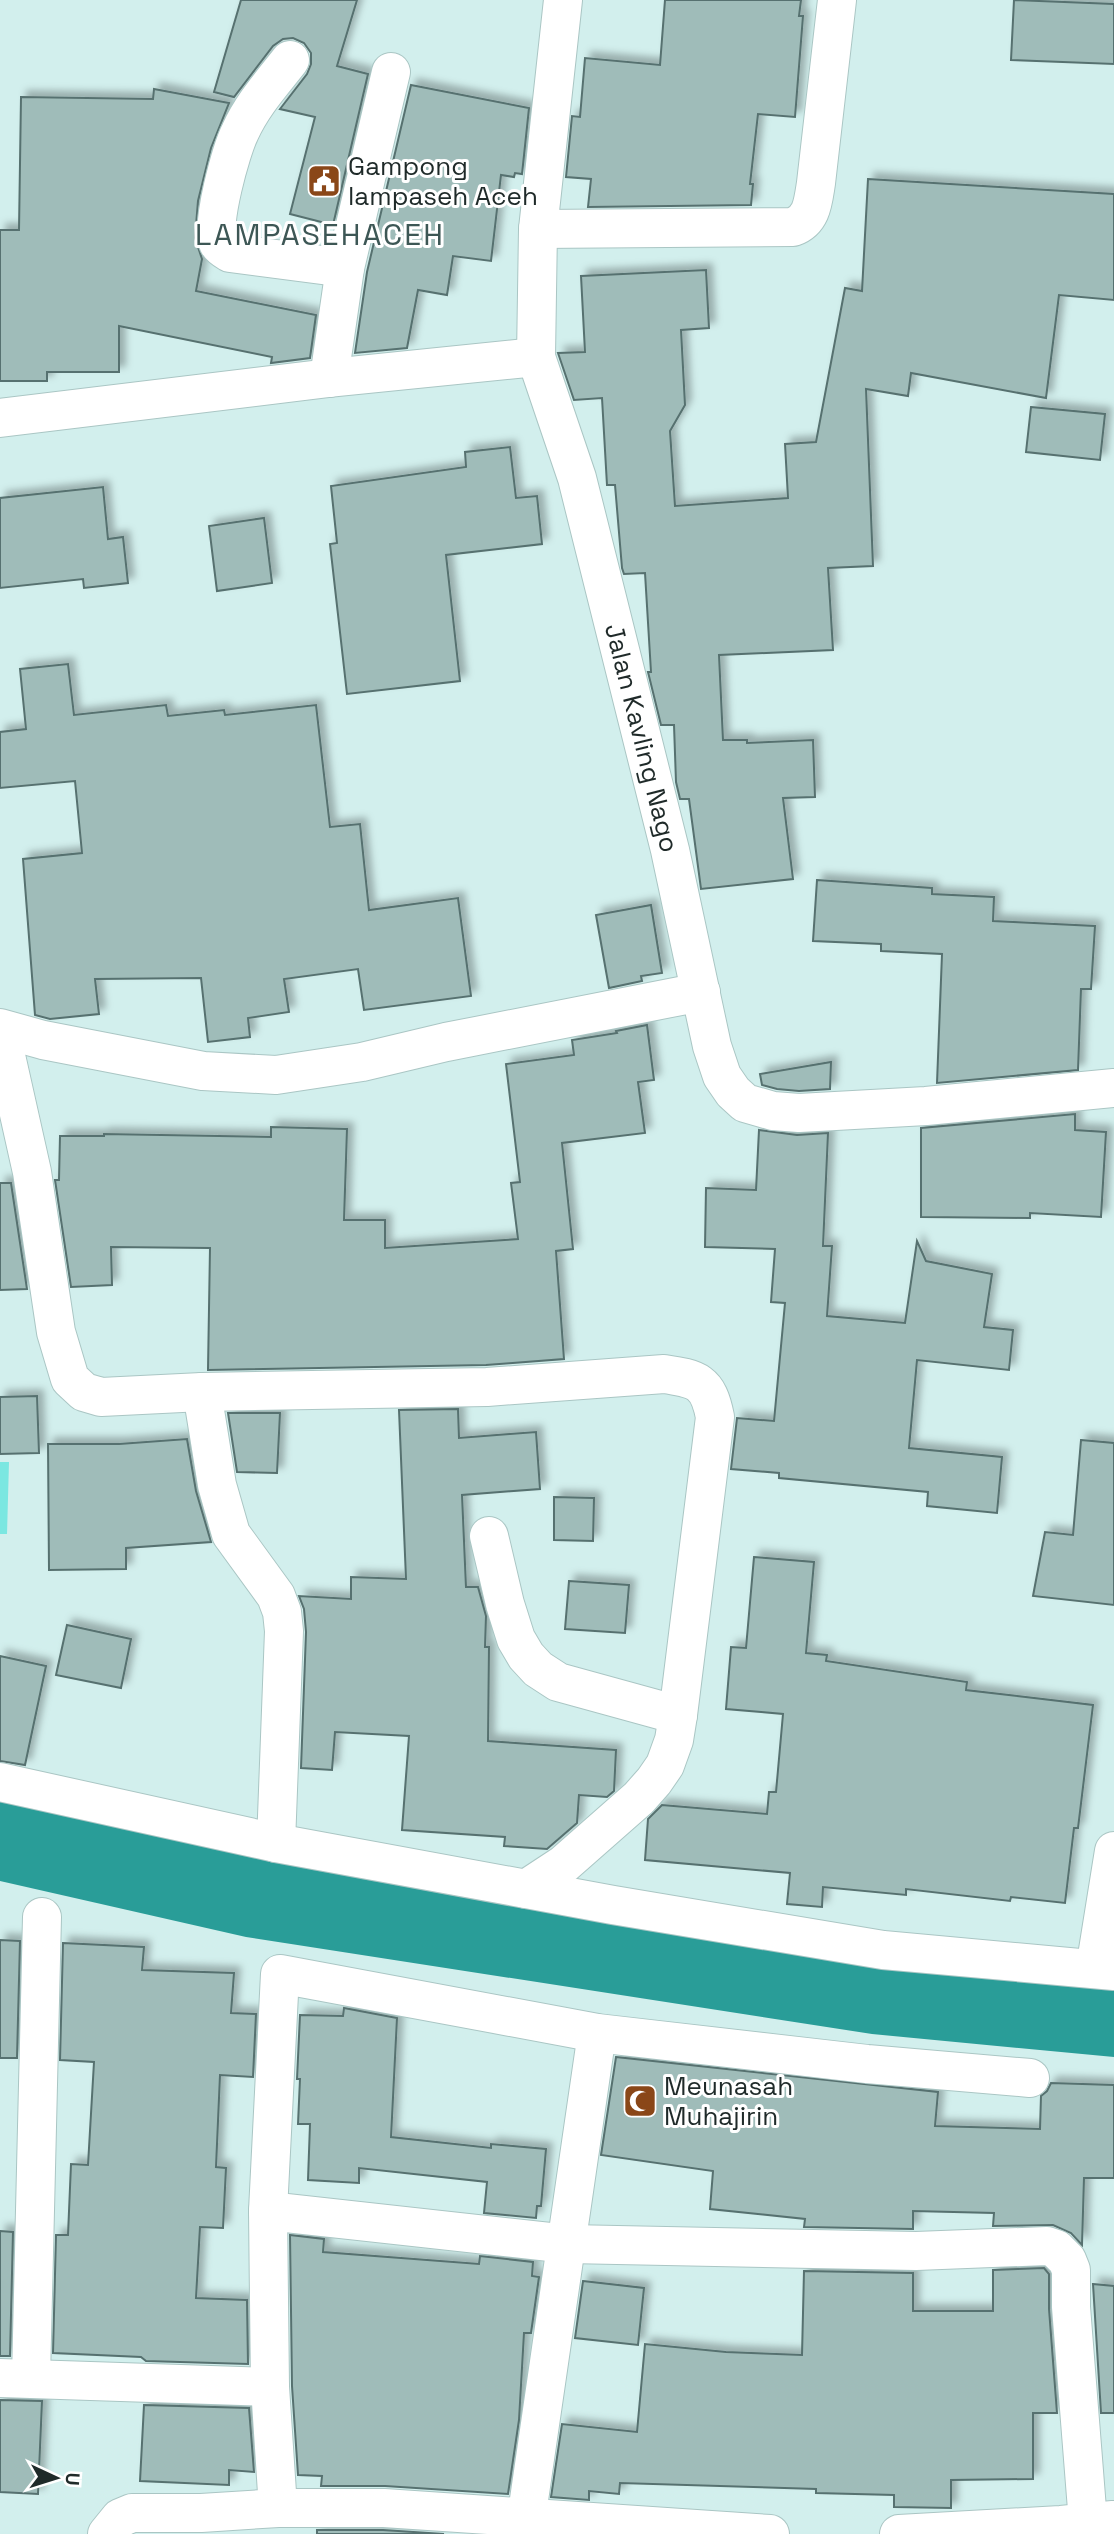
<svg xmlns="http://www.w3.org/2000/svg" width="1114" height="2534" font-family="'Space Grotesk',sans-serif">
<defs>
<filter id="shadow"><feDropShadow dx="6" dy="-6" stdDeviation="3.5" flood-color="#0004"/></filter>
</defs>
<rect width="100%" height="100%" fill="#d2efed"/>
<!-- green -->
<path fill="#7be7e1" d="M0,1462H9L7,1534H0Z"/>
<!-- water -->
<path fill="#299d98" d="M0,1791L1114,1981V2057L872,2034L246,1937L0,1881Z"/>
<!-- building -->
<path fill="#9fbcb9" stroke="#57716f" stroke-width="2" filter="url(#shadow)" d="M241,0H357L337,66L368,74L333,225L290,214L315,117L280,109L307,74L311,64V53L304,43L293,38L283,39L273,46L234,97L214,92Z
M665,0H801L799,16H803L795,117L758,114L750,184H753L751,205L588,207L591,179L566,177L572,116L580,117L585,58L660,65Z
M1014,0L1114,4V64L1011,60Z
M411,85L529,108L522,174L515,173L514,177L501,175L491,261L453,256L447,295L418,290L407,348L355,353L367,272Z
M154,89L229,103L211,148L198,201L195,238L202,259L196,291L316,315L310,358L271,363L272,357L119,326V372H47V381H0V230H19L21,97L153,99Z
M868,179L1114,194V300L1059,295L1046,398L911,373L908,396L866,389L873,566L828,568L833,650L719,655L723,740H747V743L813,740L815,797L783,798L793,879L701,889L689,799H680L676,782L674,725H661L648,672H651L645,573L624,574L622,568L615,485H607L602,398L574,400L558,353L585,352L581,276L706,270L709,328L681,330L685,405L670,431L675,506L788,498L785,444L816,442L845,288L862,291Z
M1031,407L1105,414L1100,460L1026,452Z
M510,447L516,498L537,496L542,544L446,555L460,681L347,694L330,544L337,543L331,486L466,467L465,452Z
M103,487L108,539L123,537L128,583L84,588L83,579L0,588V498Z
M264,518L272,583L217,591L209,526Z
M68,664L74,715L166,705L168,716L224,710L225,715L316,705L330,827L360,824L369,910L458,898L471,996L364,1010L358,969L284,979L289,1012L248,1018L250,1037L208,1042L201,978L95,979L99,1014L50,1019L35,1015L23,859L82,853L75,781L0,788V732L26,729L20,669Z
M817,880L932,888V894L994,897L993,921L1095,926L1091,989H1081L1078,1070L937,1083L942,954L881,951V944L813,941Z
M651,905L662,973L641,976L642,981L609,988L596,915Z
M647,1025L654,1080L638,1082L645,1133L562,1143L573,1249L556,1251L564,1359L486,1365L208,1370L210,1248L111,1247L112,1285L71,1287L55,1180H59L60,1136H104V1134L271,1137V1127L347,1129L344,1220H385V1248L518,1239L511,1183L520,1182L506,1064L574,1055L572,1040L617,1033L616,1031Z
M831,1062L830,1089L799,1091L777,1089L762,1085L760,1074Z
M1075,1114V1130L1106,1132L1101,1217L1030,1213V1218L921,1217V1128Z
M759,1130L797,1135L828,1133L823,1246H832L827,1316L905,1323L917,1241L926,1261L992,1274L984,1327L1013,1330L1009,1370L917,1360L909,1448L1002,1457L997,1513L927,1506L928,1492L779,1478V1473L731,1469L737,1418L774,1421L785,1303L771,1302L775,1249L705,1247L706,1188L756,1190Z
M0,1183H11L27,1289L0,1290Z
M37,1396L39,1453L0,1454V1397Z
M458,1409L459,1438L536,1432L540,1489L462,1495L466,1587H478L486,1616L485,1647H489L488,1741L616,1750L614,1791L607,1797L579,1795L577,1823L547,1849L504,1846L505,1837L402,1830L409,1736L335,1732L332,1770L301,1768L306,1632L304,1609L299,1596L351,1599V1577L406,1579L399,1410Z
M228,1413H280L277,1473L237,1472Z
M187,1439L196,1491L211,1542L126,1548V1569L49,1570L48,1444H119Z
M1081,1440L1114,1443V1605L1033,1596L1045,1532L1073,1535Z
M554,1497L594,1498L593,1541L554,1540Z
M754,1557L814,1562L806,1653L827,1655L826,1661L967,1682L966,1690L1093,1705L1078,1828H1074L1065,1903L1011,1897L1010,1901L906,1889V1895L823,1887L822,1907L787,1904L790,1873L645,1860L648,1819L662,1805L767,1814L769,1792H776L783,1714L726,1709L731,1647L746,1648Z
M569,1581L629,1585L625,1633L565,1629Z
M67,1625L131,1639L121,1688L56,1675Z
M0,1656L46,1666L25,1765L0,1761Z
M0,1940L20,1941L17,2058H0Z
M63,1943L144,1947L142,1970L234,1973L231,2013L256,2014L253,2077L220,2075L216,2167L226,2168L223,2228L200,2227L196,2298L247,2300L248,2364L146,2361L141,2357L53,2353L56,2235H68L71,2164L88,2165L94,2062L60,2060Z
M344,2008L397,2018L391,2137L491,2148V2144L546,2149L541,2206H537L536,2218L484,2213L487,2182L359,2168V2183L308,2180L310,2124H298L300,2079H297L300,2015L343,2016Z
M616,2057L938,2092L935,2126L1040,2129L1041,2096L1047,2091L1051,2083L1114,2085V2178H1084L1082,2245L1071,2233L1053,2225L993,2226L994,2213L913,2211V2229L804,2227L805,2219L710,2209L713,2171L601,2155Z
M0,2231L13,2232L10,2356H0Z
M290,2235L324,2239L323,2252L479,2264L480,2256L533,2262L532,2276L539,2277L531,2333H524L519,2420L508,2494L385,2486H321L322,2476L298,2475L292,2386Z
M1044,2268L1049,2274V2309L1057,2413H1033V2479L951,2480V2508L894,2507V2495L816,2493V2489L620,2483L619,2494L589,2491V2500L551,2497L562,2424L637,2432L645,2344L726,2352L802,2355L804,2271L913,2273V2311H993V2270Z
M583,2281L644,2288L638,2345L575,2338Z
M1093,2284L1114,2286V2413H1101Z
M0,2400L42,2401L38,2494L0,2492Z
M144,2405L249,2408L254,2472L229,2470V2485L140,2481Z
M317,2530H383L444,2534H317Z"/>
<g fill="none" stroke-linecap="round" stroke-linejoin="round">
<defs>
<g id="minor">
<path id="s1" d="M563,0L538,229L536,357L577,478L670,850L712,1046L722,1076L733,1092L745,1103L773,1111L799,1113L926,1106L1114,1088"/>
<path d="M290,60C272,83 252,105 240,132C231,150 210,226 218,243C221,248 225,250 230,253L345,268"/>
<path d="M538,229L793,227C812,220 813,202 816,183L837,0"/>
<path d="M329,378L345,268L391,72"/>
<path d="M0,418L329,378L536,357"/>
<path d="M0,1028L43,1040L203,1071L276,1075L362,1062L446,1042L701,992"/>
<path d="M0,1029L32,1172L56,1332L70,1379L84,1392L101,1397L202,1392L487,1387L664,1374C697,1379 708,1381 715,1417L678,1715L674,1740L665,1765L654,1781L639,1798L564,1864L526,1889"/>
<path d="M202,1392L217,1485L231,1534L276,1596L282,1612L284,1631L276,1843"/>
<path d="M489,1536L505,1604L516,1639L526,1656L538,1669L558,1682L678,1715"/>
<path d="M0,1782L276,1843L613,1905L883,1950L1114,1971"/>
<path d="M1095,1969L1114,1851"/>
<path d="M268,2211L568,2244L916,2251L1047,2246L1056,2249L1067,2260L1071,2270V2307L1088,2522"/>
<path d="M0,2378L270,2387"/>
<path d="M31,2378L42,1917"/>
<path d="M278,2508L270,2387L268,2211L280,1974L597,2033L867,2064L1030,2078"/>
<path d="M107,2534L120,2518L132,2513H201L278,2508H384L770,2534"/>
<path d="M524,2534L597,2033"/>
<path d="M899,2534L1061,2525L1113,2520"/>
</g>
</defs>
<!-- minor casing -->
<use href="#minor" stroke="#aac6c4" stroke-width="40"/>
<!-- minor -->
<use href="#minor" stroke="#fff" stroke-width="38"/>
</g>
<!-- icons -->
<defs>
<symbol id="civic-square" viewBox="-11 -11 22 22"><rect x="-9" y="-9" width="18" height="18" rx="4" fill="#8a4718" stroke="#fff"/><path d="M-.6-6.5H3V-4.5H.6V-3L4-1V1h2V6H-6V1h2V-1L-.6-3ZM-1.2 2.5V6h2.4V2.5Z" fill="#fff"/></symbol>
<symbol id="mosque-square" viewBox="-11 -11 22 22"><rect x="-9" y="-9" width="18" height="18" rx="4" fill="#8a4718" stroke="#fff"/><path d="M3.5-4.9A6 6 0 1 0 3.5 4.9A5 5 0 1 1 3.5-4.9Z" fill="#fff"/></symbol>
</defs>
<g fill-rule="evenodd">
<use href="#civic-square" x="305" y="162" width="38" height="38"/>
<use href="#mosque-square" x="621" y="2082" width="38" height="38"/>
</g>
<g text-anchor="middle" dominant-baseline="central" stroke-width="6" stroke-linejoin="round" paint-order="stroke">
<!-- poi labels -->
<g font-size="26" fill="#1f2a29" stroke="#fff" text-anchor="start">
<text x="348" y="166">Gampong<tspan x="348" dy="30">lampaseh Aceh</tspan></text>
<text x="664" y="2086">Meunasah<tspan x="664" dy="30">Muhajirin</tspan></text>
</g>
<!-- street labels -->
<g font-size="26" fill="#1f2a29" stroke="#fff">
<text stroke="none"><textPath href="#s1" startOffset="754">Jalan Kavling Nago</textPath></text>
</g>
<!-- quarter labels -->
<g font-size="30" letter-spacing="2" fill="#3d5755" stroke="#fff">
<text x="320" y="234">LAMPASEHACEH</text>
</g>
</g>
<!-- north arrow -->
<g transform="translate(56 2478) rotate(94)" stroke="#ffffff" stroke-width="5" paint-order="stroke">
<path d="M0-5L12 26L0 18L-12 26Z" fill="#1f2a29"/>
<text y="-10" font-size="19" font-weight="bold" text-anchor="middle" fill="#1f2a29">U</text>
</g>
</svg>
